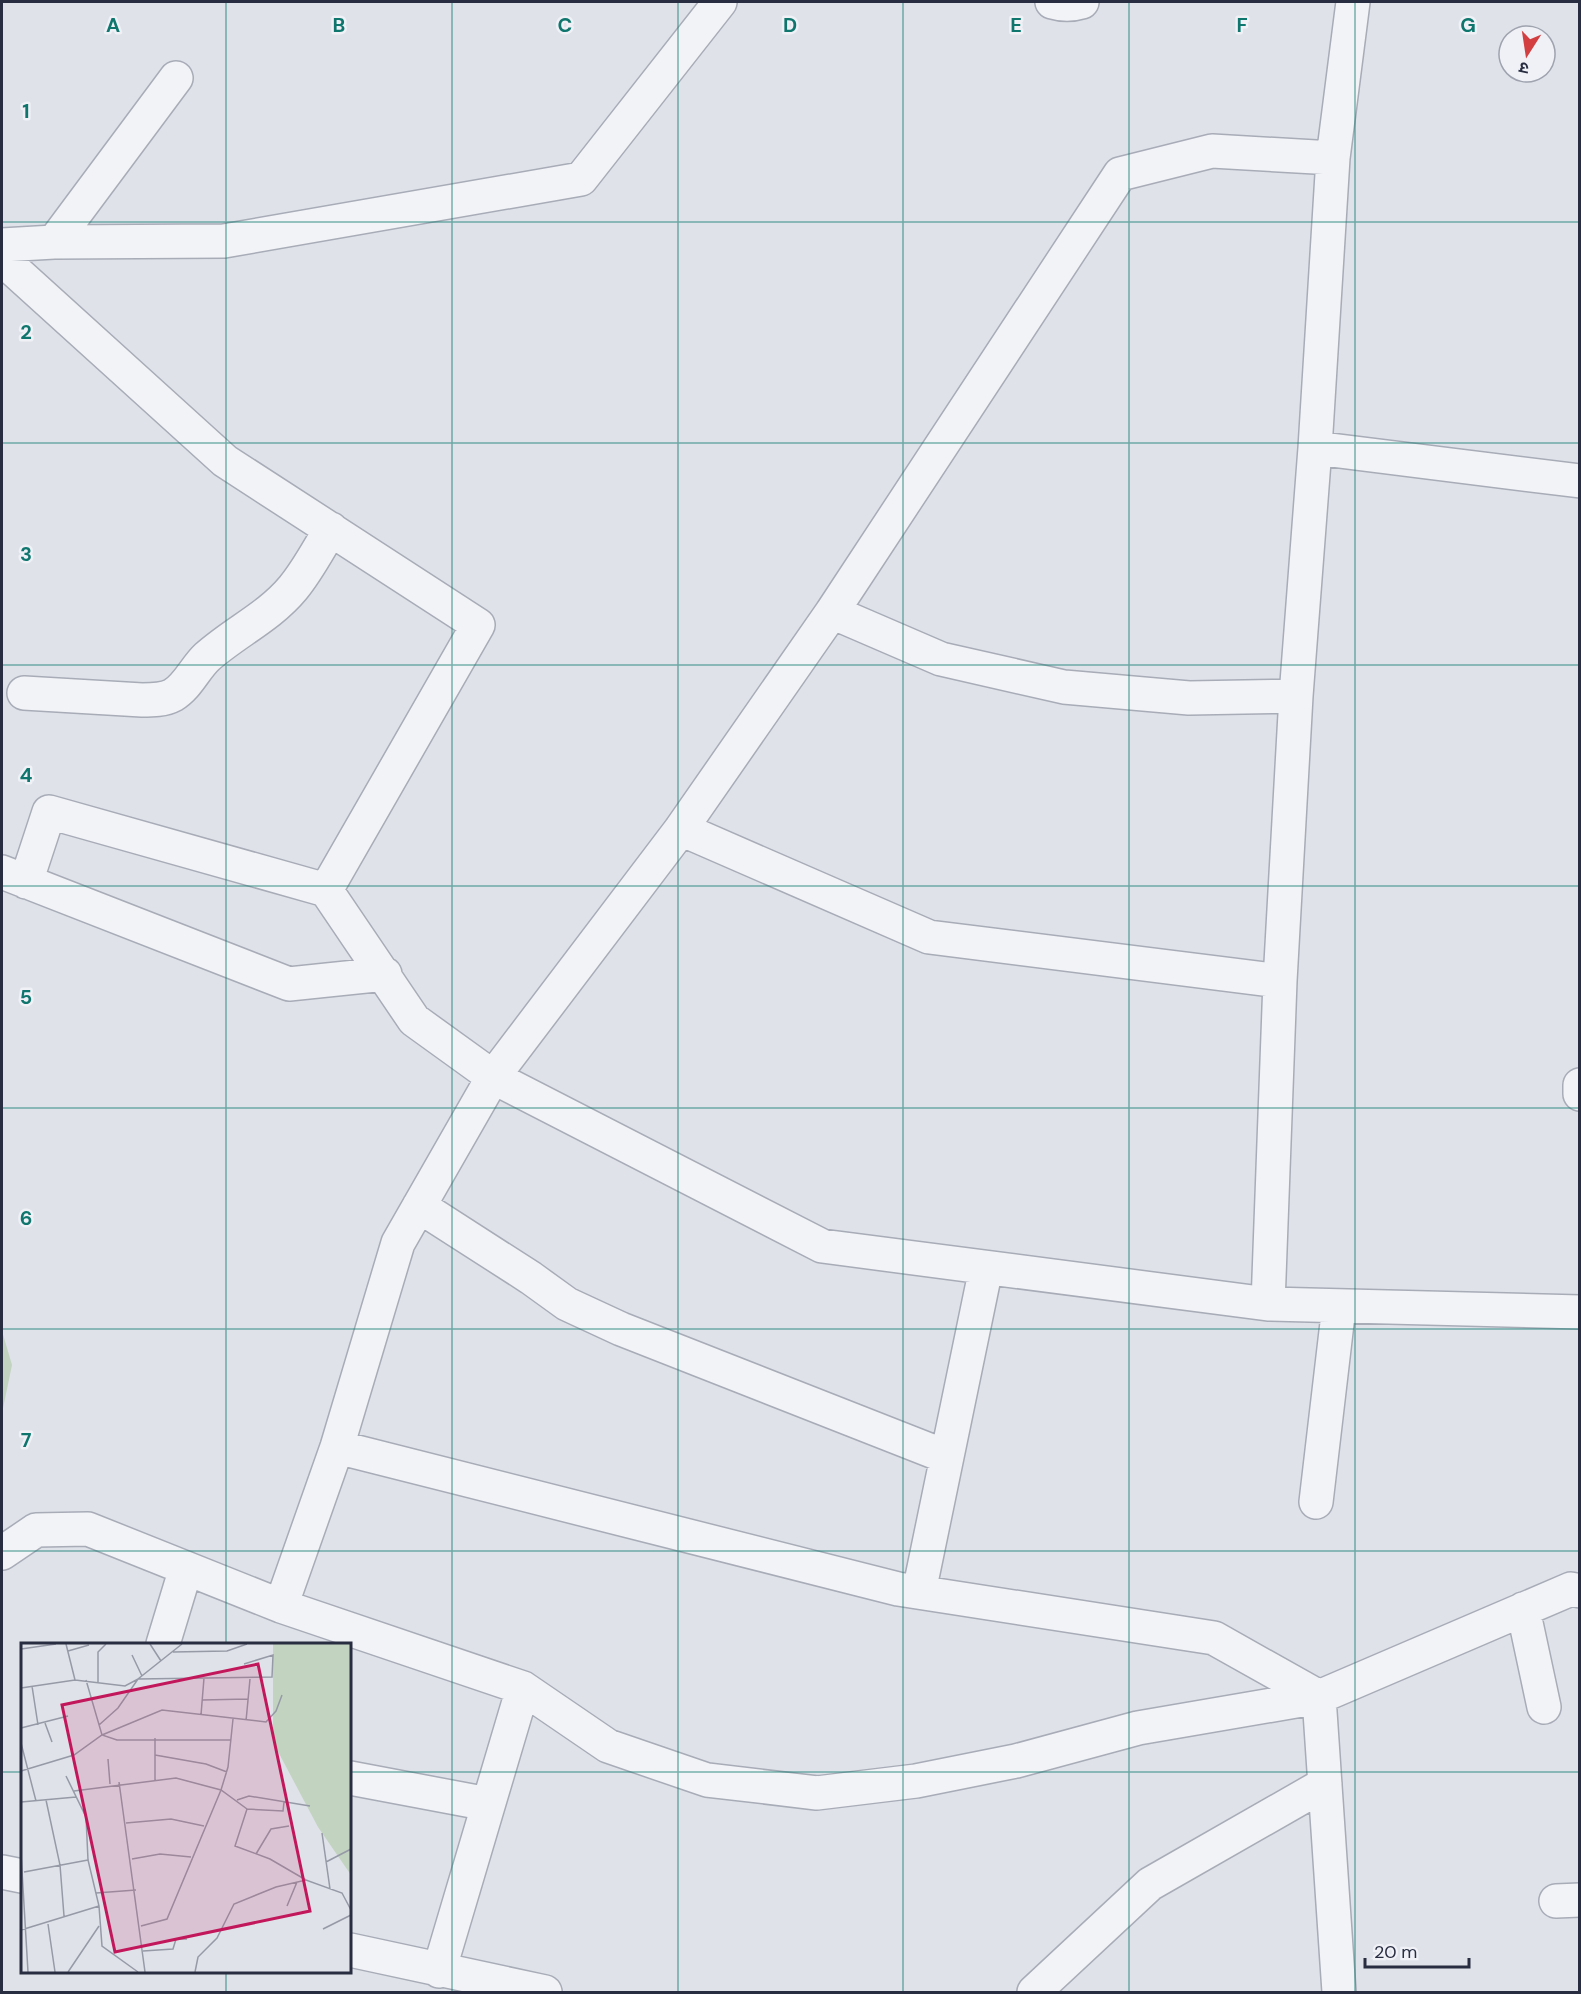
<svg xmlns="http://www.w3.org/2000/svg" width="1581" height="1994" font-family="'DM Sans','Noto Sans Devanagari',sans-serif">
<rect width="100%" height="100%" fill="#dfe2e9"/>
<!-- green -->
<path fill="#c2d3c0" d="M2,1331L12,1365L2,1413Z"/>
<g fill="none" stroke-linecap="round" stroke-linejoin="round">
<defs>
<path id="street" d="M1052,2C1062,5 1072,5 1082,2
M54,242L176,78
M2,245L54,242L224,241L581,179L720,2
M2,259L225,461L478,625L326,890L414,1020L493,1077L822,1246L1268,1304L1580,1312
M1315,448L1580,481
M832,612L941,659L1064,687L1189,698L1296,696
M24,693L142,700C152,700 164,700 173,695C188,686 195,668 207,657C235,632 269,617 293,588C308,570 319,548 331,529
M681,829L929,937L1280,981
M2,872L289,984L385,974
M26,882L49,812L326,890
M1580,1085V1094
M419,1206L531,1278L567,1304L621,1329L947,1457
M1268,1304L1280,981L1296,696L1315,448L1333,158L1353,2
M337,1447L898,1589L1214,1638L1319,1697L1339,1992
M1316,1502L1339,1306
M2,1553L36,1530L88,1529L281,1606L523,1688L608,1746L707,1780L817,1793L916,1781L1016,1761L1138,1728L1319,1697L1571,1589L1580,1591
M919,1592L986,1268
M281,1606L337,1447L398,1243L493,1077L681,829L832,612L1120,174L1212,151L1333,158
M1523,1609L1544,1707
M163,1644L186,1568
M350,1778L488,1804
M2,1872L22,1876
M1556,1901L1580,1900
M350,1950L545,1992
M439,1971L523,1688
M1034,1992L1150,1884L1325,1784"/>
</defs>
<!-- street casing -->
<use href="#street" stroke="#a8acb7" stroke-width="36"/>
<!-- street -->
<use href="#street" stroke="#f2f3f7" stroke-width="33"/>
</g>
<!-- grid -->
<path fill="none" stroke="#0f766e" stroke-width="1.5" stroke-opacity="0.55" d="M226,2V1644M452,2V1992M678,2V1992M903,2V1992M1129,2V1992M1355,2V1992M2,222H1580M2,443H1580M2,665H1580M2,886H1580M2,1108H1580M2,1329H1580M2,1551H1580M2,1772H22M350,1772H1580M226,1972V1992"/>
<!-- overview -->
<g transform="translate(21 1643)">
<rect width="330" height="330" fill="#dfe2e9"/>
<path d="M252,1H330V232L297,184L252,99Z" fill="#c2d3c0"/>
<path fill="none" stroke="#969aa6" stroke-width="1.5" d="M45,1L54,37M129,1L140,18M0,6L35,1M47,8L68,2M152,9L206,8L226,1M111,12L121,33M65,37L81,92L96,97H210M77,39V9L85,1M11,43L17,82M0,45L54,37L104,43L117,36L251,34L252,12L223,21M181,57L227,56M180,72L183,35M225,78L229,36M24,80L31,99M78,82L97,65L117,36L161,1M0,85L47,73M134,95V137M0,100L15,158M134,112L185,121L206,129M87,116L89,141M0,128L53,112L81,92L141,67L245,79L255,68L261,52M45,133L65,174L67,217L78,263L81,303L117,329M98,139L124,329M53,148L155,135L200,147L226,166L214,203L249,216L285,237M25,157L39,222L43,273M216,157L228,153L289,163M0,159L55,154M226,166L262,168L263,159M105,180L150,176L183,183M301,190L309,246M0,211L7,329M235,211L250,186L268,183M111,216L139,211L170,214M305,219L330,206M3,229L67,217M75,250L115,247M266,263L276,239M27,281L34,329M120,283L146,276L200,147L207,124L212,76M302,286L330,272M0,287L78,263M122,308L152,306L155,296H166M47,329L78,283M174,329L177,314L196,295L213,261L255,244L285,237L321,250L330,267"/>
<path fill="#c2185b" fill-opacity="0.15" stroke="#c2185b" stroke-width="3" d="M237,21L289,268L94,309L41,62Z"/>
<rect width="330" height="330" fill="none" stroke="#282d41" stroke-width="3"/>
</g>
<g font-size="20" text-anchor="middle" font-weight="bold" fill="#0f766e" stroke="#eff1f7" stroke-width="5" stroke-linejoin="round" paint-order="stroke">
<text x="113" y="32">A</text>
<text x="339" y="32">B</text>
<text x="565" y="32">C</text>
<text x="790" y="32">D</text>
<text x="1016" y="32">E</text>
<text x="1242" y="32">F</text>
<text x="1468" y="32">G</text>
<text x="26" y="118">1</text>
<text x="26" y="339">2</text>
<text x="26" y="561">3</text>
<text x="26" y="782">4</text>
<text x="26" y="1004">5</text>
<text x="26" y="1225">6</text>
<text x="26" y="1447">7</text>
</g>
<!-- border -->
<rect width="1581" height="1994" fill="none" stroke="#282d41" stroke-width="6"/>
<!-- north arrow -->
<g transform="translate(1527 54) rotate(192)"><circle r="28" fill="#eff1f7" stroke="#9fa3ae" stroke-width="1.5"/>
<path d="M0-4.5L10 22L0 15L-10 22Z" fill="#d33f40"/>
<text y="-9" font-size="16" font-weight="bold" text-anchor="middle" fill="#282d41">उ</text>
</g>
<!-- scale -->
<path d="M1365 1958v9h104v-9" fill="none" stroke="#282d41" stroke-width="3"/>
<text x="1374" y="1958" font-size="18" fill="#282d41" stroke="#eff1f7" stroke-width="4.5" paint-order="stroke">20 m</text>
</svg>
